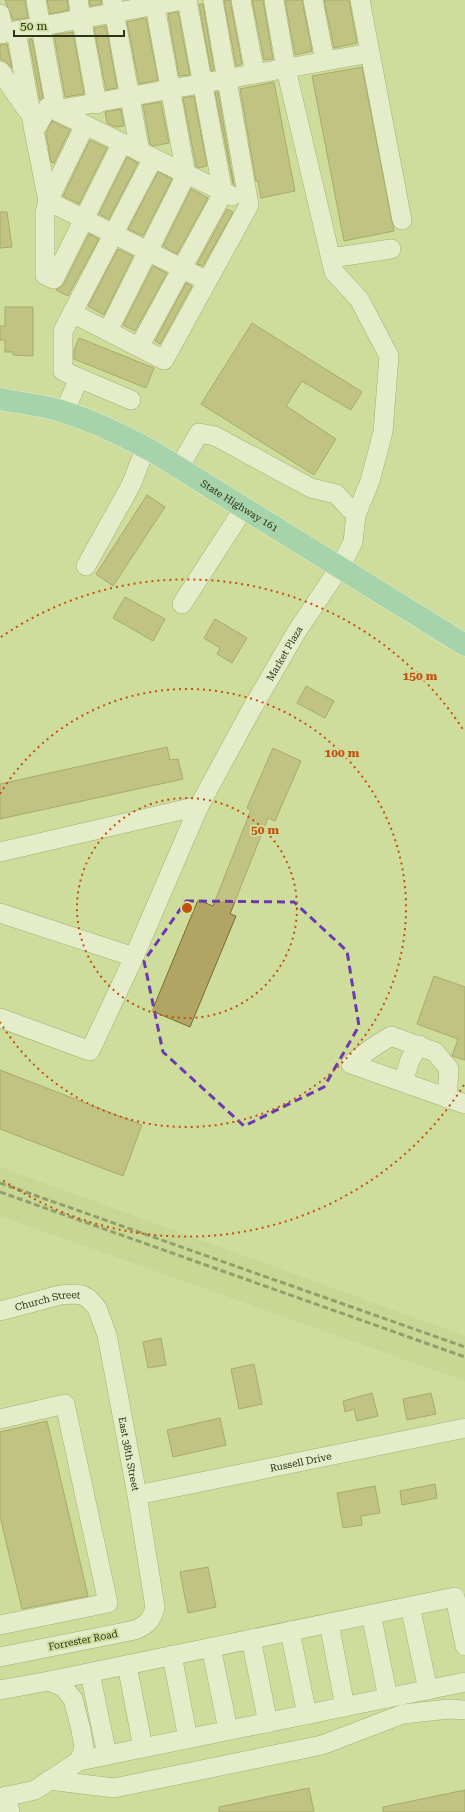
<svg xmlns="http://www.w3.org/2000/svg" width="465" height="1812" font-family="'Roboto Serif',serif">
<rect width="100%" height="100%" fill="#cedc9c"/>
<!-- built -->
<path fill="#c1d188" d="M0,1167L465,1336V1381L0,1216Z"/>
<!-- building -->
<path fill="#b1a464" stroke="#796d2c" d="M5,0H25L28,18L13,20Z
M47,0H67L69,10L50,14Z
M89,0H101L102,4L90,6Z
M224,0H230L242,64L236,66Z
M252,0H263L273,59L264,60Z
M285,0H302L312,51L295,55Z
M324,0H349L357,43L334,48Z
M199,4H203L214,70L211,71Z
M178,12L190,75L179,76L168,14Z
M146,18L158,80L139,84L127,22Z
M106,26L117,88L106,90L94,28Z
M73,32L84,94L65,97L54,35Z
M32,39L43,98L40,100L29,40Z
M7,44L12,68L5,61L0,59V45Z
M362,67L394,231L344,241L312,76Z
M274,82L295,191L261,198L258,181H256L240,89Z
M215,92H218L234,185L233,184Z
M194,96L207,166L198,168L196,166L183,98Z
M161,102L169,143L153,146L150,144L143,105Z
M121,109L124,126L115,127L107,123L105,112Z
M52,121L70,130L54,163L51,162L46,133Z
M90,140L107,148L79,204L63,196Z
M127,157L138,163L109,219L99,214Z
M158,172L172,179L143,236L128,229Z
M191,189L208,198L177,254L163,246Z
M227,209L233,212L203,266L197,264Z
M0,212H7L12,247L0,248Z
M89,234L99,239L68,296L56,290L64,284Z
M118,249L133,256L104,315L88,306Z
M153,266L167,273L135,331L123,325Z
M186,283L192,286L160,344L155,341Z
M5,307H33V356L13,355V352H5V340H0V326H5Z
M252,323L362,392L351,410L302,381L286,406L336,439L314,475L201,404Z
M79,338L154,368L146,388L74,359V350Z
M147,495L165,507L113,586L96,574Z
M125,597L165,619L153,641L113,618Z
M215,619L247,638L232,663L217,654L220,648L204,638Z
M306,686L334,701L325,718L297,703Z
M167,747L170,760L178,759L183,779L0,819V784Z
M273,748L301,761L275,821L268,818L230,914L236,916L190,1027L152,1011L198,900L213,906L251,810L247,808Z
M434,976L465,987V1060L452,1056L458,1039L417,1024Z
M0,1070L142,1125L123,1176L0,1129Z
M161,1338L166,1365L148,1368L143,1342Z
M254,1364L262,1404L239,1409L231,1369Z
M372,1393L378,1416L357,1421L354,1409L345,1412L343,1401Z
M431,1393L436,1414L407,1420L403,1399Z
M220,1418L226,1445L173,1457L167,1430Z
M47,1421L88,1596L22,1609L0,1516V1432Z
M435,1484L437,1498L402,1505L400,1491Z
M375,1486L380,1513L361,1516L362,1525L343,1528L337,1493Z
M208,1567L216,1607L188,1613L180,1572Z
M309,1788L314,1812H219V1807Z
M465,1790V1812H383V1807Z"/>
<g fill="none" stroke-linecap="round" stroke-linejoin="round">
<defs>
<g id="minor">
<path d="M36,0L56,110L370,53"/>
<path d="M78,0L97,104"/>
<path d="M112,0L140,152"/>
<path d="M241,0L255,74"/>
<path d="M274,0L286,69L334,272L359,299L389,356L383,432L370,481L356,515"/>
<path d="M313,0L325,61"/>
<path d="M360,0L402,220"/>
<path d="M0,14L4,33"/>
<path d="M16,31L34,131"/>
<path d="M0,34L183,0"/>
<path d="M0,71L27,110"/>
<path d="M122,143L54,279L45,275V212L48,201C101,228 154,254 207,281"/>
<path d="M48,201L34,131L48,107L232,196"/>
<path d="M48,201L85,125"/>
<path d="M331,258L391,249"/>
<path d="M72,313L164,360L249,205L213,0"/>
<path d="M108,331L186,175L154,0"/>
<path d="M139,347L223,193L187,0"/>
<path d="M79,378L131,400"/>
<path d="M64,413L79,378L63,371V331L153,158"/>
<path d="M86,566L131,485L146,447"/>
<path d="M182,604L244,508"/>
<path id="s1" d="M0,852L199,806L250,712L297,631L340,567L353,542L356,515L336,494L311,488L215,436L199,433L179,468"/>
<path d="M0,913L134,957"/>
<path d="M0,1018L90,1051L134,957L199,806"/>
<path d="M351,1064L372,1048L391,1036L435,1052L449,1069L447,1098"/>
<path d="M351,1064L465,1104"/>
<path d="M403,1082L410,1060L419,1045"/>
<path id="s2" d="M0,1311L60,1295L74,1294L82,1295L89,1299L97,1308L107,1335L137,1495L155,1607C152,1620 147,1625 135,1630L0,1657"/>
<path d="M0,1419L65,1404L108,1603L0,1625"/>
<path id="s3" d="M137,1495L465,1428"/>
<path d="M410,1606L428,1690"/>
<path d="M371,1614L388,1698"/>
<path d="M329,1623L345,1707"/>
<path d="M290,1631L307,1715"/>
<path d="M251,1639L268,1723"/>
<path d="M211,1647L228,1730"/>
<path d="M172,1655L188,1739"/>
<path d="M127,1665L143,1748"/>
<path d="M90,1673L107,1755"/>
<path d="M49,1681L455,1597L465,1646"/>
<path d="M0,1690L49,1681L63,1687L73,1699L81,1730L84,1749L79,1761L35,1790L0,1798"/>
<path d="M79,1761L465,1682"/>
<path d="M49,1780L114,1788L322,1745L403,1714L449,1709L465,1710"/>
<path d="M6,1796L10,1812"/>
</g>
<g id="major">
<path id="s4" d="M0,399C15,402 31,404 46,407C84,416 118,433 152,451L465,645"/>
</g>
</defs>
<!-- minor casing -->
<use href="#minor" stroke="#6e7a3d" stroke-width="20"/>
<!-- major casing -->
<use href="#major" stroke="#fff" stroke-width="23"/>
<!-- minor -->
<use href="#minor" stroke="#fff" stroke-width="19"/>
<!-- major -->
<use href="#major" stroke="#79c8bb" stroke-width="22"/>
<!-- rail -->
<path stroke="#4b5332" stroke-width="3" stroke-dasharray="6 3" stroke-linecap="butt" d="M0,1183L465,1347
M0,1192L465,1357"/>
</g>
<!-- marked area -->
<path d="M0 0H465V1812H0ZM186,901L294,902L347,951L359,1026L324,1087L244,1126L163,1052L144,961Z" fill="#cedc9c" fill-opacity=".55" fill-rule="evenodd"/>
<path fill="none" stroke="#6b39b0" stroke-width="3" stroke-dasharray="8 5" stroke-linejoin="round" d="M186,901L294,902L347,951L359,1026L324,1087L244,1126L163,1052L144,961Z"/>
<!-- distance rings -->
<g fill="none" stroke="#c3520f" stroke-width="2" stroke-dasharray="2 4">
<circle cx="187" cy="908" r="110"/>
<path d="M0 794A219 219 0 1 1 0 1022"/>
<path d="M464 1085A329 329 0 0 1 1 1179M1 637A329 329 0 0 1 464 731"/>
</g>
<g text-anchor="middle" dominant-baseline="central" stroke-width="4" stroke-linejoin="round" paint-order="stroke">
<!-- street labels -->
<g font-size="10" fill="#2e341a" stroke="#cedc9c">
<text stroke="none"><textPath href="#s4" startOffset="265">State Highway 161</textPath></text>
<text stroke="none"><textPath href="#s1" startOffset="379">Market Plaza</textPath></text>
<text stroke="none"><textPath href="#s2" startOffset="49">Church Street</textPath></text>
<text stroke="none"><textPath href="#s2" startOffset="254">East 38th Street</textPath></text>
<text stroke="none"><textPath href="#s3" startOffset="167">Russell Drive</textPath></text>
<text transform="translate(83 1640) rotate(-11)">Forrester Road</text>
</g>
</g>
<circle cx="187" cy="908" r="6" fill="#c3520f" stroke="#cedc9c" stroke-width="2"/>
<g font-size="12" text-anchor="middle" font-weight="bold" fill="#c3520f" stroke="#cedc9c" stroke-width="4" stroke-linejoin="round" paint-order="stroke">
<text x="420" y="680">150 m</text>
<text x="342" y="757">100 m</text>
<text x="265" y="834">50 m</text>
</g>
<!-- scale -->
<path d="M14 30v6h110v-6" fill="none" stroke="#2e341a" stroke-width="2"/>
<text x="20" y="30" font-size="12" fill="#2e341a" stroke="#cedc9c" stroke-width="3" paint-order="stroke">50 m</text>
</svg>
